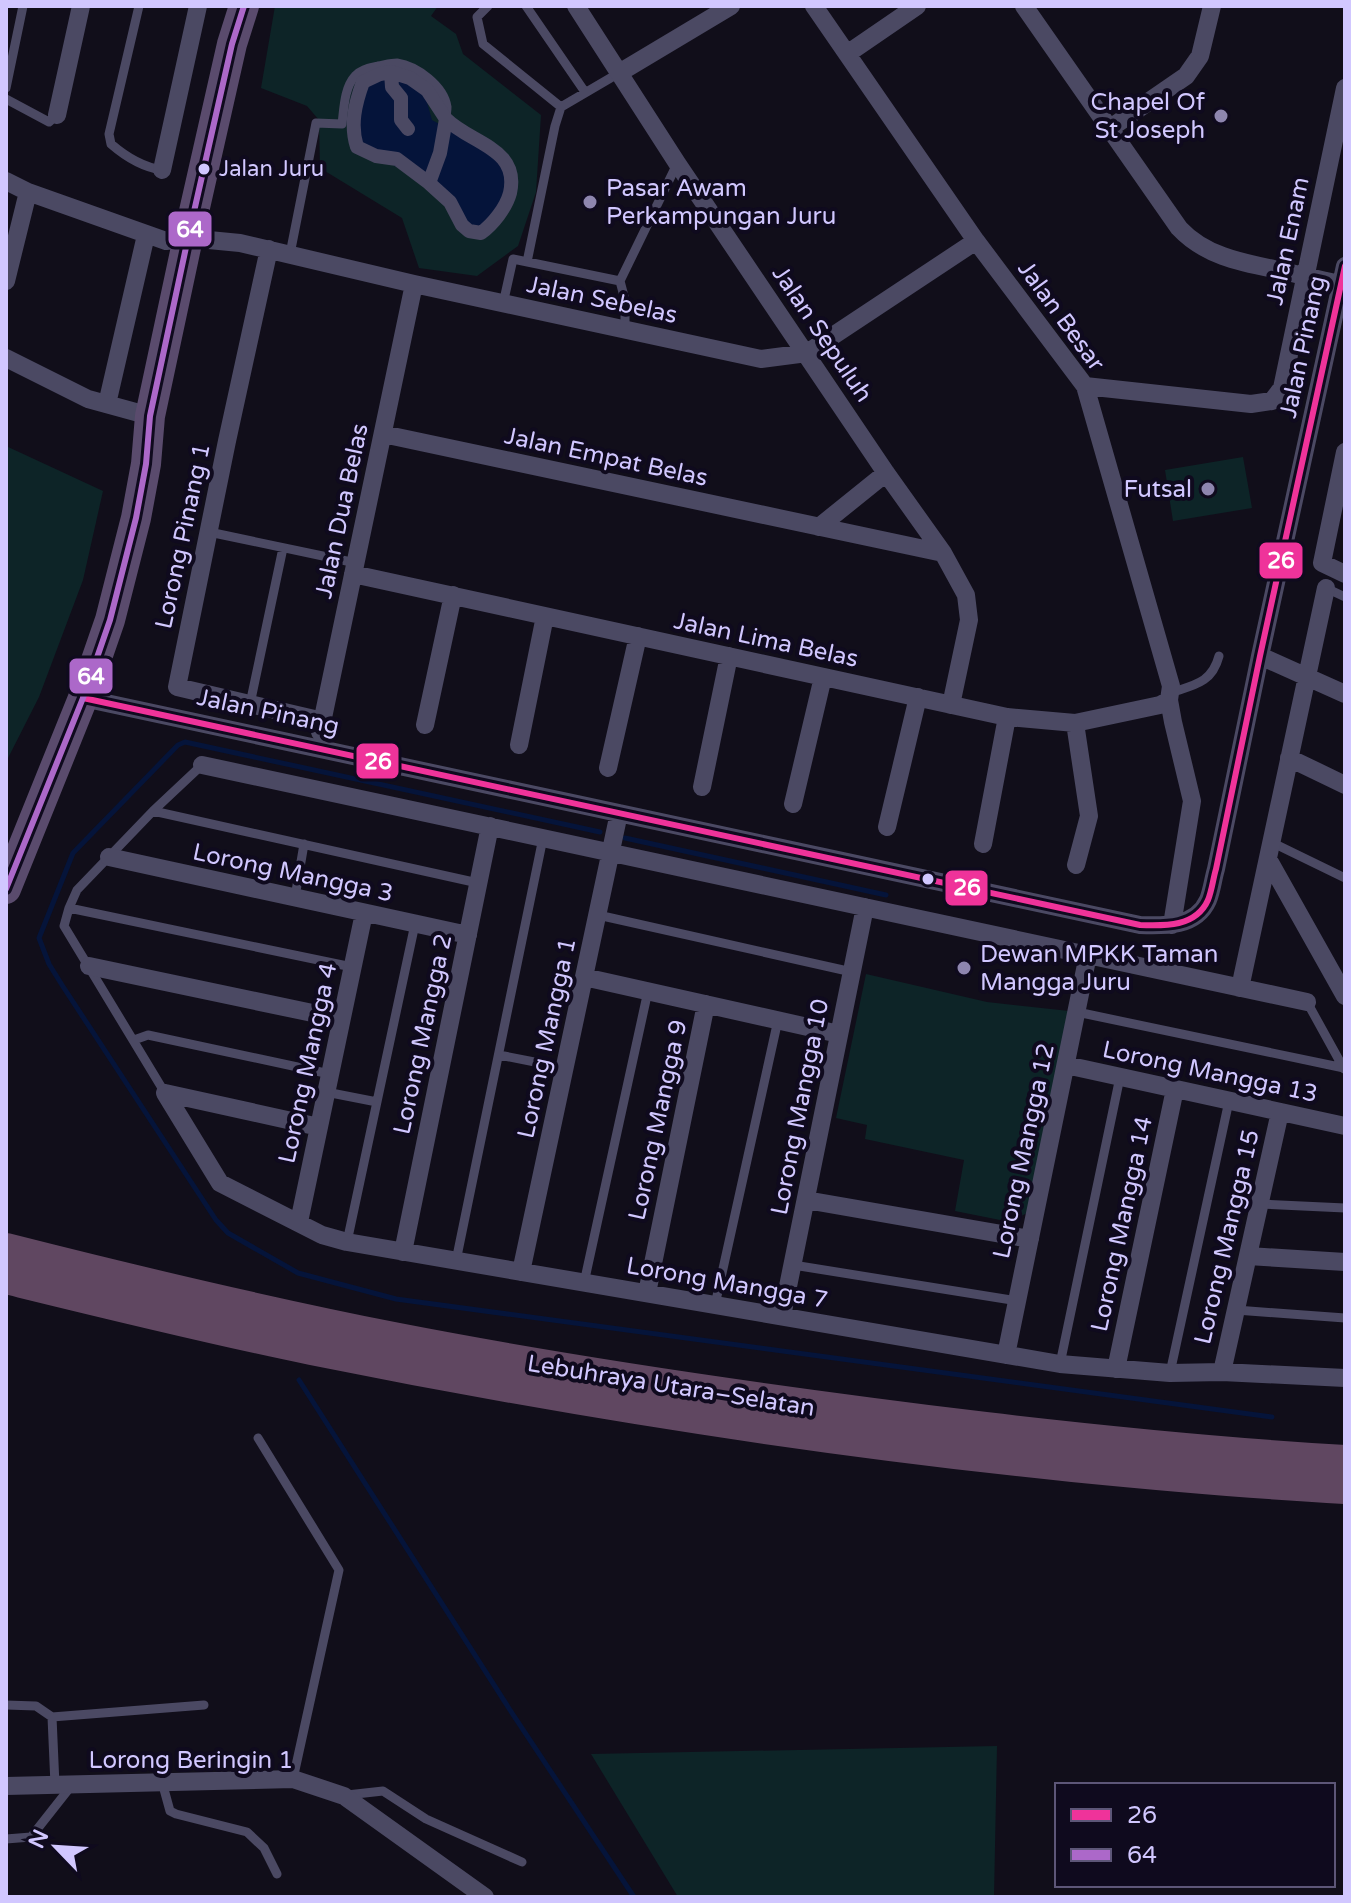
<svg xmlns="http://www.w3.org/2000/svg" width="1351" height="1903" font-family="'Varela Round',sans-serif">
<rect width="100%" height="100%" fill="#110e1a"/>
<!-- green -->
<path fill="#0d2427" d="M275,6H438L431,16L456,34L463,54L541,115L536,192L518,246L477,276L419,268L402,218L320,168L319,120L307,106L261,88Z
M6,446L103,491L83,580L39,697L6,762Z
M1243,457L1252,508L1173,521L1165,470Z
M866,974L987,1002L1069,1011L1027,1213L1010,1222L955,1211L964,1160L865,1139L867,1125L836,1118Z
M997,1746L994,1897H678L591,1754Z"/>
<!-- water -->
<path fill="#05143a" d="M389,75L415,87L425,95L432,120L496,155L507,167L506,198L482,227L471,226L464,221L458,203L361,146L357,105L364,84Z"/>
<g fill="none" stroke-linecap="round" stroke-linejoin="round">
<!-- stream -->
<path stroke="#05143a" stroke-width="5" d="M600,832L185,742L178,745L73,853L39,938L49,964L62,985L216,1220L228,1233L298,1273L396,1299L1272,1417
M625,838L886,895
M299,1380L510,1710L634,1897"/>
<!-- service -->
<path stroke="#4b4963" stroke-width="9" d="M139,6L109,134L111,144C126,157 142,167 162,170
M488,6L477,17L483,44L561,107
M526,6L585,92
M6,88L23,6
M6,99L49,122L57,115
M290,254L316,123L342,124C344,109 344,88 355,76C361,69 370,68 378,66C384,65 391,63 397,63C417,66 444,86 447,107C447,111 446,115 446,119
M527,262L555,126L561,107L619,73
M620,281L625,300V329
M503,304L513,259L620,281L677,164
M209,532L356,563
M1326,588L1345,597
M1170,693C1194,685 1212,683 1219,656
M250,704L283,548
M153,811L478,883
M1271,842L1345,878
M295,897L304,844
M69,908L352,967
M598,915L852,972
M1307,1002L1344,1069
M1077,1012L1344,1068
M134,1040L148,1035L330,1074
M499,1055L565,1068
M326,1092L377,1102
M165,1093L64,926L69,908L77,890L153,811L202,765
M1259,1204L1345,1208
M347,1242L415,924
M456,1261L543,838
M793,1265L1018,1301
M584,1283L648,991
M715,1305L778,1020
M1236,1310L1345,1318
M1060,1364L1120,1077
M1170,1373L1229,1101
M258,1438L339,1570L293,1779
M6,1705L36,1706L52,1717L204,1705
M52,1717L55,1785
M162,1782L170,1811L176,1814L247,1832L264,1848L277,1874
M347,1795L383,1791L426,1819L522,1862
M6,1839L31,1837L72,1785"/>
<!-- pedestrian -->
<path stroke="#4b4963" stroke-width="14" d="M391,72L392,87L401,98V120L408,129
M429,183L440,153L446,119L427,90L410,78L391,72L380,74L363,82C355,104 350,125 357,147L376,156L397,159L429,183L450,202L462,225L469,231L481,233C493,224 506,208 510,193C520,148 471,144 446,119"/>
<!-- minor -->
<path stroke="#4b4963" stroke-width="18" d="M576,6L677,163L886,473L943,553L966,595L969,620L951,705
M814,6L976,241L1085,386L1171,686L1169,700L1173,722L1192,801L1172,925
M1024,6L1179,228C1204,255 1239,262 1274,269C1297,274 1319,280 1341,284
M847,54L917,6
M619,73L731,6
M57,115L81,6
M1109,129L1186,76L1200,56L1212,6
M162,170L198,6
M6,181L28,192L166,241L188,238L240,243L414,284L761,359L807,353L976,241
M269,249L227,441L177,687L323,721
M6,281L28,192
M6,358L88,399L150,416
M1085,386L1251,404L1272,401L1282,388L1345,88
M107,404L146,235
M383,434L943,553
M1345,452L1322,563L1345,574
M819,527L886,473
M353,574L1007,717L1075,723L1160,705L1169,700
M1260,656L1345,694
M83,698L1140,925C1165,926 1196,927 1208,900C1212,890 1213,879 1216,869L1260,656L1345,266
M1075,723L1089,816L1076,865
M425,725L453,595
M320,732L414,284
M519,745L545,616
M1289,758L1345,785
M202,765L1307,1002
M608,768L638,636
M702,787L729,656
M793,804L823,677
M887,827L918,697
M983,844L1007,717
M109,857L468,935
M1268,859L1345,996
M89,966L341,1019
M584,977L839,1034
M1240,988L1326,588
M1066,1065L1345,1126
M165,1093L220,1183L322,1235L347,1242L1060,1364L1170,1373L1222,1372L1345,1378
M165,1093L319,1127
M806,1200L1030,1239
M299,1222L364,913
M403,1252L490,826
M1248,1256L1345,1262
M521,1272L619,813
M647,1293L706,1004
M782,1316L865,907
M1006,1355L1088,955
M1116,1369L1175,1089
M1222,1372L1280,1112
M6,1786L293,1779L344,1796L485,1897"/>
<!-- primary -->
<path stroke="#5a4b6d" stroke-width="30" d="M6,889L83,698L110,620L136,518L146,464L150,416L188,238L232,44L244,6"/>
<!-- motorway -->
<path stroke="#604761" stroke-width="34" d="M6,1250C136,1283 266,1314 398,1340C593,1378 788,1405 985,1429C1105,1443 1225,1455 1345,1462
M6,1277C108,1302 209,1327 312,1348C564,1399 817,1439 1073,1465C1164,1474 1254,1482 1345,1487"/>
<defs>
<path id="bus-1" d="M83,698L1140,925C1165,926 1196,927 1208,900C1212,890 1213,879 1216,869L1260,656L1345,266"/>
<path id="bus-2" d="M6,889L83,698L110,620L136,518L146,464L150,416L188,238L232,44L244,6"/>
</defs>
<!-- bus-1 casing -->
<use href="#bus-1" stroke="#0f0a1e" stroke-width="12"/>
<!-- bus-2 casing -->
<use href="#bus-2" stroke="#0f0a1e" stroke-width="12"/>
<!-- bus-1 -->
<use href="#bus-1" stroke="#ef339a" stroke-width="6"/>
<!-- bus-2 -->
<use href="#bus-2" stroke="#ac68c9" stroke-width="6"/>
</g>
<!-- markers -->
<g fill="#8e86af" stroke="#0f0a1e" stroke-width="3">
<circle cx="1221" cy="116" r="8"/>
<circle cx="590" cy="202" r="8"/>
<circle cx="1208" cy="489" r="8"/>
<circle cx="964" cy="968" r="8"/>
</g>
<g fill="#d1c7ff" stroke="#0f0a1e" stroke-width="3">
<circle cx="204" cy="169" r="7"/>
<circle cx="928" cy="879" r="7"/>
</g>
<g text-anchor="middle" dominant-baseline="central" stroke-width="8" stroke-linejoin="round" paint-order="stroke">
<!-- bus labels -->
<g font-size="22" fill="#d1c7ff" stroke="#0f0a1e" text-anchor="start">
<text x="219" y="169">Jalan Juru</text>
</g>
<!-- poi labels -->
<g font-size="24" fill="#d1c7ff" stroke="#0f0a1e" text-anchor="end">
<text x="1205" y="102">Chapel Of<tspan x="1205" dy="28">St Joseph</tspan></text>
<text x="606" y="188" text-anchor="start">Pasar Awam<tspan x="606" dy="28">Perkampungan Juru</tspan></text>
<text x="1192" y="489">Futsal</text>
<text x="980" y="954" text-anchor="start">Dewan MPKK Taman<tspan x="980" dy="28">Mangga Juru</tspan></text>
</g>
<!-- street labels -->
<g font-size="24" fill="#d1c7ff" stroke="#0f0a1e">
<text transform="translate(1288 241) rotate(-78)">Jalan Enam</text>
<text transform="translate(602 300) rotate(12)">Jalan Sebelas</text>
<text transform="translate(1061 316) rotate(54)">Jalan Besar</text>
<text transform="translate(822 334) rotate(56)">Jalan Sepuluh</text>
<text transform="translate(1303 347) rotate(-78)">Jalan Pinang</text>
<text transform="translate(606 457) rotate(12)">Jalan Empat Belas</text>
<text transform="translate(342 511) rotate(-78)">Jalan Dua Belas</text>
<text transform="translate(183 536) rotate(-78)">Lorong Pinang 1</text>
<text transform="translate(766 640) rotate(12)">Jalan Lima Belas</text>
<text transform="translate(268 712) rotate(12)">Jalan Pinang</text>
<text transform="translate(293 873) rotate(12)">Lorong Mangga 3</text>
<text transform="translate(423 1034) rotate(-78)">Lorong Mangga 2</text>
<text transform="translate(547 1038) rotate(-78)">Lorong Mangga 1</text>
<text transform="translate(308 1063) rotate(-78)">Lorong Mangga 4</text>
<text transform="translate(1210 1072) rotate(12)">Lorong Mangga 13</text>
<text transform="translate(800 1107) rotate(-79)">Lorong Mangga 10</text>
<text transform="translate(658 1120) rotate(-78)">Lorong Mangga 9</text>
<text transform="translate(1024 1151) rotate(-78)">Lorong Mangga 12</text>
<text transform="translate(1122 1224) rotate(-78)">Lorong Mangga 14</text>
<text transform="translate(1227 1237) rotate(-77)">Lorong Mangga 15</text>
<text transform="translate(727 1283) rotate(10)">Lorong Mangga 7</text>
<text transform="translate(671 1386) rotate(9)">Lebuhraya Utara–Selatan</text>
<text x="191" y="1760">Lorong Beringin 1</text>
</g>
</g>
<g stroke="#0f0a1e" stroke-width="3">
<rect x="167" y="210" width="46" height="38" rx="8" fill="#ac68c9"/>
<rect x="1258" y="541" width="46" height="39" rx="8" fill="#ef339a"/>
<rect x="68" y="657" width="46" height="38" rx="8" fill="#ac68c9"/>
<rect x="355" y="742" width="45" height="38" rx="8" fill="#ef339a"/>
<rect x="944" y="869" width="45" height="38" rx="8" fill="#ef339a"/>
</g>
<g font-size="22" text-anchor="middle" font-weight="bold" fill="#fff">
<text x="190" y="237">64</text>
<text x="1281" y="568">26</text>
<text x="91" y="684">64</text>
<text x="378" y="769">26</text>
<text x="967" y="895">26</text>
</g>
<!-- border -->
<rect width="1351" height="1903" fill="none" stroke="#d1c7ff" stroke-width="16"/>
<!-- legend -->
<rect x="1055" y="1783" width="280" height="104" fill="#0f0a1e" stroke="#5d5678" stroke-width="2"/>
<rect x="1071" y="1809" width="40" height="12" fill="#ef339a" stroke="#5d5678" stroke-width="2"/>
<text x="1127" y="1823" font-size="24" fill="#d1c7ff">26</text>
<rect x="1071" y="1849" width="40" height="12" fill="#ac68c9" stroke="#5d5678" stroke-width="2"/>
<text x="1127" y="1863" font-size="24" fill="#d1c7ff">64</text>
<!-- north arrow -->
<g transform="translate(56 1847) rotate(295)" stroke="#0f0a1e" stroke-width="6" paint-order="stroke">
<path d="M0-6L14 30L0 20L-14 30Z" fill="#d1c7ff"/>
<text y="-12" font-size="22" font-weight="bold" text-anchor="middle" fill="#d1c7ff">N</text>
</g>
</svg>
